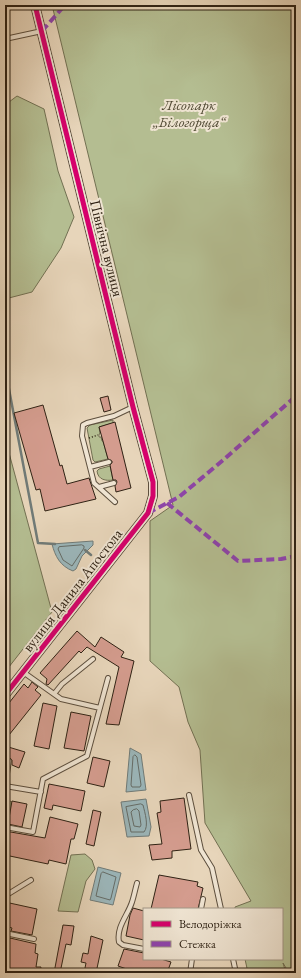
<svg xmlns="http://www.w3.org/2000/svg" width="301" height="978" font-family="'EB Garamond',serif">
<rect width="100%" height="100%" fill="#e7d5ba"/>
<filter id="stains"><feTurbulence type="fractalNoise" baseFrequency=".005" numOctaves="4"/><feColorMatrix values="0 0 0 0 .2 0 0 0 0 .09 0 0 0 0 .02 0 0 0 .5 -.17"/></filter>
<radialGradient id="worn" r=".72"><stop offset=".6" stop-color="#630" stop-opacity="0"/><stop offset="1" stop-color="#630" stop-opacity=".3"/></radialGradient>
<!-- green -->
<path fill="#b4bd91" stroke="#727052" d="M52,5H296V973H289L283,963L286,973H248L245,959H282V909H235V907L251,901L205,823L200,750L188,722L179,687L150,661V521L173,505Z
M17,96L44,109L58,171L74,217L61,248L32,292L5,299V105Z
M113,420V423L99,427L100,434H99V437H101L102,441H103L108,459L95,462L93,460L87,428L90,425Z
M5,438L52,612L5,672Z
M110,466L113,480C106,481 98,480 97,471L99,469Z
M5,800L10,801L15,804L10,820L5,822Z
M85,854L92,860L95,869L86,881L78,912L58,911L71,855Z"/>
<!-- water -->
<path fill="#9bb6ba" stroke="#707b78" d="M93,541V545L82,556L76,569L73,571C60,566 55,556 52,544Z
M130,748L141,754L146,790L126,792Z
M146,799L151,827L149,836L127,837L121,802Z
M98,867L121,873L113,905L90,900Z"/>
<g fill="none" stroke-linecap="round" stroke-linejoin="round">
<!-- shore -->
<path stroke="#656c67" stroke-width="1" d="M82,545L84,546V548L72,566L63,560L58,549L59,547Z
M135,755L137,757L141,785L140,787H132L131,785L133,757Z
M141,804L143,805C145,813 149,826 144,832H131L126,807Z
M137,809L139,811L141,825L140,827L134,826L131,812L133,810Z
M103,872L116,877L111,898L110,900L96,896L101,874Z"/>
<!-- stream -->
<path stroke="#707b78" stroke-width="2.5" d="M5,368L38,543L55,544
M85,550L91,555"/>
</g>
<!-- building -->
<path fill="#d49c8e" stroke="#2f2214" d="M108,396L111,410L104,412L100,398Z
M43,405L60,466L62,465L67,484L89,478L96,499L45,511L40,489L36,490L14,413Z
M115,422L131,488L116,492L115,486L117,482L116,480H113L110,465L112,463V461L108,459L99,427Z
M77,631L95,647L101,637L124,652L121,657L134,661L119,725L106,724L119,667L87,647L81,653L79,651L48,685L46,684L47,679L40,673Z
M32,682L38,687L35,690L41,695L5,740V708L24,684L28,688Z
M43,703L57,706L49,749L34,746Z
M71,712L91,716L84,751L64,748Z
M5,746L25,752L19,768L12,765V760L10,758L7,759L5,763Z
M93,757L110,761L104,787L87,783Z
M49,784L85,791L81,811L53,805L52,810L44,808Z
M184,798L191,849L172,851V858L152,860L149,845L162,844L157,813L161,812L160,801Z
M12,801L27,804L22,827L8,824Z
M93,810L101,812L94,846L86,844Z
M50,817L78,824L74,839H71L66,864L49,860L48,864L5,855V831L45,838Z
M159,875L198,882L197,886L203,888L198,909H151Z
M5,902L37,909L32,935L11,931L12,928L5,926Z
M133,908L144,911V940L126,936L130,915Z
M63,925L74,926L71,945L66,944L60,973H54Z
M91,936L103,940L96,973H84L86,963L81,962L83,953L88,954Z
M5,938L10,939V938L36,944L35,953L38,954L36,967H41L40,973H5Z
M124,949L144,953V959H161L171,962L167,973H138L118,966Z"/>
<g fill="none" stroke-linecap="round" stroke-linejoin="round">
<defs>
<path id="service" d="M5,39L42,31
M90,467L109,462
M99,487L114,483
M115,502L94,483L82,436L83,425L87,423L114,416L133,407
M23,672L61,699L100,708
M54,694L62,684L93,659
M9,761L5,786L41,792
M189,795L201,850L212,868L221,909
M5,827L33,832L43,779L87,756L108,678
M137,883C135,890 134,896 132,902C128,915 116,927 119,942L123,945L144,949
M5,896L31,880
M201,909L203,899
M5,933L34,939
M233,959L236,973
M190,973L192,959"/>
<path id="minor" d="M5,695L148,513L153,496V482L133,407L35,5"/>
</defs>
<!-- service casing -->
<use href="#service" stroke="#5d4f3e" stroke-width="6"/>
<!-- minor casing -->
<use href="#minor" stroke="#5d4f3e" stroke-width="10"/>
<!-- path -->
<path stroke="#2f2214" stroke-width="1.5" stroke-dasharray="1 2" stroke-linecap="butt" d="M89,438L98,435"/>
<!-- service -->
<use href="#service" stroke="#efe4d2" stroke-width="4"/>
<!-- minor -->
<use href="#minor" stroke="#efe4d2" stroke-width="8"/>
<!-- quiet -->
<path stroke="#8e44ad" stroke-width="4" stroke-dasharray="8 4" stroke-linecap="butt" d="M42,31L65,5
M167,503L238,561L281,559L296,556
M148,513L179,497L222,461L296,396"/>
<defs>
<path id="cycleway" d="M5,695L148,513L153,496V482L133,407L35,5"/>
</defs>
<!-- cycleway casing -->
<use href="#cycleway" stroke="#efe4d2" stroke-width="8"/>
<!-- cycleway -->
<use href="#cycleway" stroke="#d6006c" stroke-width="5"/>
</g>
<g text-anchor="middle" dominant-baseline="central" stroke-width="4" stroke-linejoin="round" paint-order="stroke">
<!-- park labels -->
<g font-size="15" font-style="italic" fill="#504933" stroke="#efe4d2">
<text x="189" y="104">Лісопарк<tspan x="189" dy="17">„Білогорща“</tspan></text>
</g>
<!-- street labels -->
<g font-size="15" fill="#2f2214" stroke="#efe4d2">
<text transform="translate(107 248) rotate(76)">Північна вулиця</text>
<text transform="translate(72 590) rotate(-52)">вулиця Данила Апостола</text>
</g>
</g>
<!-- margin -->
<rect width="301" height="978" fill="none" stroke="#e7d5ba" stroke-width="20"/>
<rect x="6" y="6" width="289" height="966" fill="none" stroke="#2f2214" stroke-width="2"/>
<rect x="10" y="10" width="281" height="958" fill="none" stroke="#2f2214"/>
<!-- legend -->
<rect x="143" y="908" width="140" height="52" fill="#efe4d2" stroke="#a29686"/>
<rect x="151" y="921" width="20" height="6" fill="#d6006c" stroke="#a29686"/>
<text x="179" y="928" font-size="12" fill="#2f2214">Велодоріжка</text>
<rect x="151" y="941" width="20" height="6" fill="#8e44ad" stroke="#a29686"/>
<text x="179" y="948" font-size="12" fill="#2f2214">Стежка</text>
<rect width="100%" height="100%" filter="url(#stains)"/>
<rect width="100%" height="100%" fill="url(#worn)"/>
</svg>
